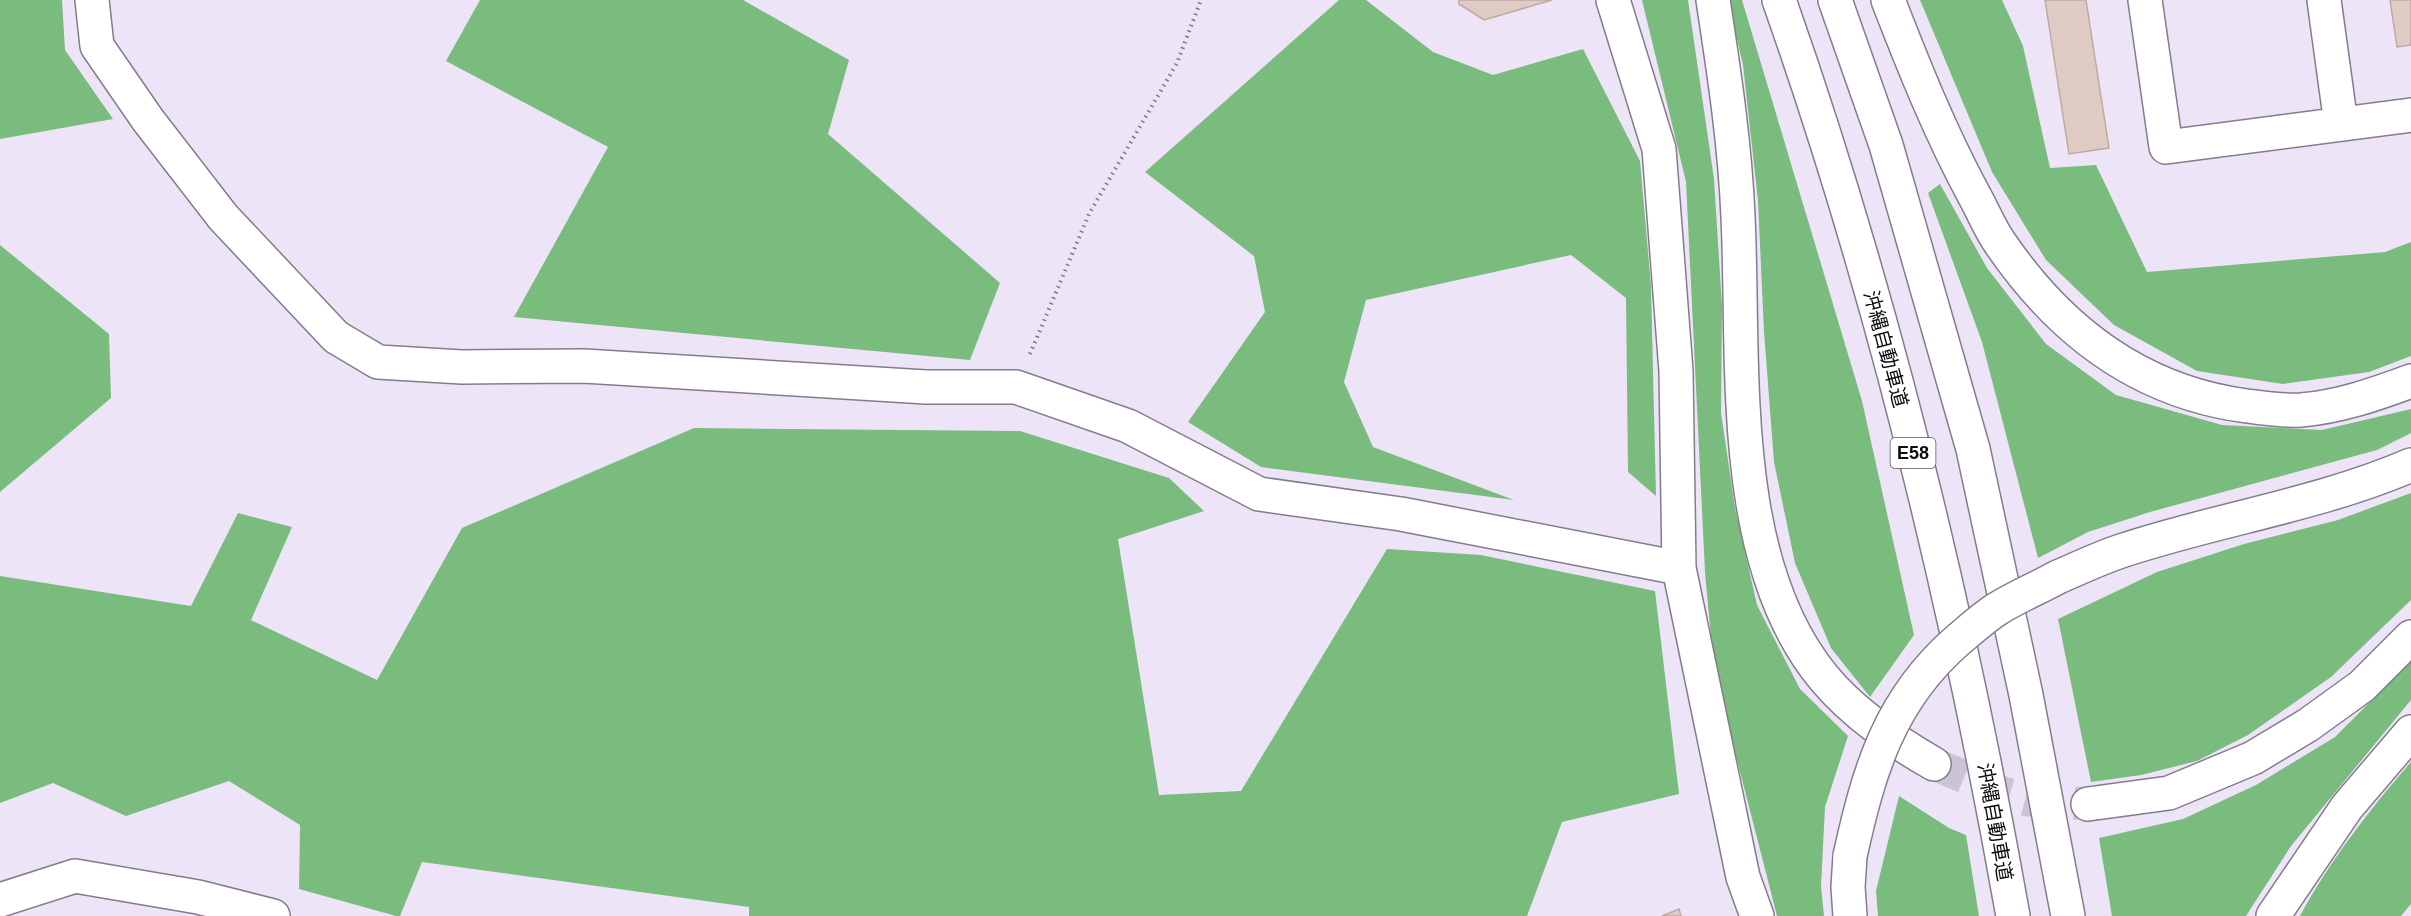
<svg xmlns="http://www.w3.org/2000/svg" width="2411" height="916" font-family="Arial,'Noto Sans JP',sans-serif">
<rect width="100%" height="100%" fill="#ede5f7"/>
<!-- forest -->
<path fill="#7abb7e" d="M0,0H62L65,50L113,119L0,139Z
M480,0H743L849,60L828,134L1000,283L970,360L514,317L608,147L446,61Z
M1339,0H1366L1433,52L1493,75L1583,49L1640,161L1651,286L1656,496L1628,472L1626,298L1571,255L1366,300L1344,382L1373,447L1514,500L1261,467L1188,422L1265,312L1254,256L1145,172Z
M1642,0H1688L1714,179L1722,306L1721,413L1735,508L1757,605L1800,689L1848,736L1825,807L1821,886L1824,916H1777L1714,670L1705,572L1686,182Z
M1728,0H1742L1862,401L1914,635L1870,697L1831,648L1795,563L1774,462L1764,332L1758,201L1743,65Z
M1920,0H2002L2023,46L2050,168L2096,165L2147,272L2385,252L2411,242V356L2369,372L2283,384L2197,371L2114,325L2046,260L1992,172Z
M1940,184L1987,268L2046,344L2116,395L2222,425L2322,430L2411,409V433L2377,450L2150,512L2088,532L2038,558L1982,342L1928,193Z
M0,245L109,334L111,398L0,492Z
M694,428L1020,431L1169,478L1204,511L1118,539L1159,795L1241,791L1387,549L1481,555L1655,591L1679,794L1562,822L1527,916H749V907L422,862L400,916H396L299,889L300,825L229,781L126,816L53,783L0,803V576L191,606L238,513L292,527L251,620L377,680L462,528Z
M2411,493V600L2331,677L2248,735L2197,761L2141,775L2091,782L2058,619L2157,572L2244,544L2338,520Z
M2411,661V700L2291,846L2246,916H2112L2099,838L2183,819L2256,785L2335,737Z
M2411,762V904L2401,916H2300C2329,862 2370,809 2411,762Z
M1899,796L1949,828L1966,835L1979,916H1878L1876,891Z"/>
<!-- building -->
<path fill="#dfcac4" stroke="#bea9a4" stroke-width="1.5" d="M1459,0H1552L1484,20L1459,4Z
M2045,0H2086L2109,148L2069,154Z
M2390,0H2411V45L2397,47Z
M1679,909L1681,916H1662Z"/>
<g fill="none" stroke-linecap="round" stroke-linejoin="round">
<!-- highway-tunnel -->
<path stroke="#cbc4d4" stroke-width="33" stroke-dasharray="33 16" stroke-linecap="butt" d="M1934,764L2003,793L2028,800L2088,804"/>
<defs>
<path id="minor" d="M92,0L97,46L148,120L223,217L336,337L378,362L462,367L584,366L926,387H1016L1128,426L1259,494L1401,514L1679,568
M1613,0L1659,149L1676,371L1679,568L1743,877L1757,916
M2145,0L2166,147L2411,115
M2324,0L2341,124
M0,900L75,876L198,897L273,916"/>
<path id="highway" d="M1713,0C1724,72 1735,144 1738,217C1745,361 1726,560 1824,678C1854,714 1894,741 1934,764
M1779,0C1884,297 1958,606 2013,916
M1835,0L1886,145L1973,449L2026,695L2068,916
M1888,0C1914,67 1940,132 1974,195C1983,211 1990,229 2000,243C2060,331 2140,392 2247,406C2265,408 2283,411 2301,410C2339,407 2376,394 2411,381
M2058,577C2079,568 2100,558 2121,551C2217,519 2318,505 2411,465
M2088,804L2169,793L2253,758L2308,725L2362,686L2411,637
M1850,916L1848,887L1850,856
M2273,916L2347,807L2411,732"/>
</defs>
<!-- minor casing -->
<use href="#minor" stroke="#837c8c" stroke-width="36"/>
<!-- highway casing -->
<use href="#highway" stroke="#837c8c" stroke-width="36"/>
<!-- path -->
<path stroke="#7e7884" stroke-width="4" stroke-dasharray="1.5 4.5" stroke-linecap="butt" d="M1030,354L1089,214L1177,63L1201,0"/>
<!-- minor -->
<use href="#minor" stroke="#fff" stroke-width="33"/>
<!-- highway -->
<use href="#highway" stroke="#fff" stroke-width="33"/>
<defs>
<path id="highway-bridge" d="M1850,856C1869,770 1889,700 1958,640C1970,630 1983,618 1997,609C2016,597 2038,588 2058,577"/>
</defs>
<!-- highway-bridge casing -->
<use href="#highway-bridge" stroke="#837c8c" stroke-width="36" stroke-linecap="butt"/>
<!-- highway-bridge -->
<use href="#highway-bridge" stroke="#fff" stroke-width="33"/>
</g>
<g text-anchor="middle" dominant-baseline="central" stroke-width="4.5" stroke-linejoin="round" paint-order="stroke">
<!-- shield labels -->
<rect fill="#fff" stroke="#565458" stroke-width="1.5" x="1890.5" y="438" width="45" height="30" rx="4.5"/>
<g font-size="18" font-weight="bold" fill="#0d0a10">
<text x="1913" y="453">E58</text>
</g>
<!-- street labels -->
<g font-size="20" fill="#0d0a10" stroke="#fff">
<text transform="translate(1886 349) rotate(75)">沖縄自動車道</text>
<text transform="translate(1995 822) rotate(80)">沖縄自動車道</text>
</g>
</g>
</svg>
